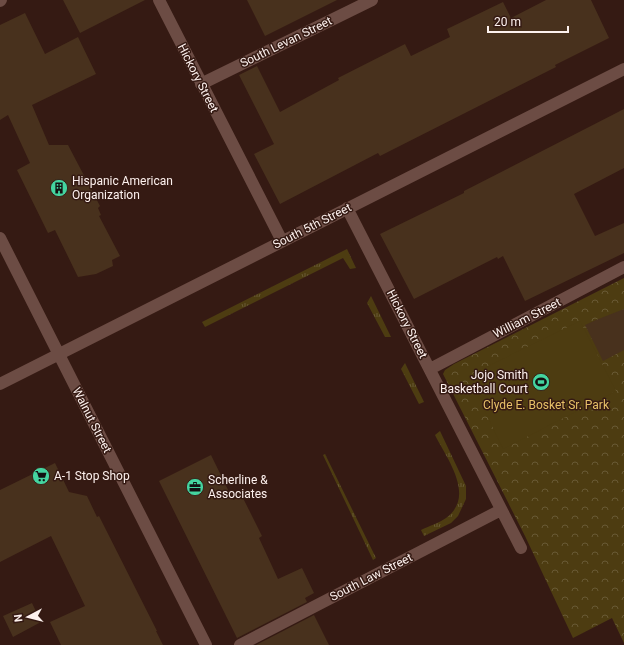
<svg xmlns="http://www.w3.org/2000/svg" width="624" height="645" font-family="Roboto,sans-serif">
<defs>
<pattern id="grass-tufts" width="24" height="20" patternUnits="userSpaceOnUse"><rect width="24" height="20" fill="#4d3c11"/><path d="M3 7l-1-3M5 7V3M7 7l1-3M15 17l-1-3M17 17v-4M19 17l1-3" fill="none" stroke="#685934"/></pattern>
<pattern id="park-crowns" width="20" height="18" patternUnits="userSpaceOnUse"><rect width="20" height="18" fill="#4d3c11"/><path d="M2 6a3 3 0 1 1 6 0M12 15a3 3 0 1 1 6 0" fill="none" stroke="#685934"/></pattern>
</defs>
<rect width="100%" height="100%" fill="#351a13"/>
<!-- grass -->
<path fill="url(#grass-tufts)" d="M347,249L356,268L350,269L343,258L205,327L202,322Z
M371,296L391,337H385L367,303Z
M405,363L424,402L419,404L401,369Z
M440,431L466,486V499L458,516L451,523L424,536L421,530C429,526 439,523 446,518C476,496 447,459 435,435Z
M325,454L376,558L373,560L323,455Z"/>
<!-- park -->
<path fill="url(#park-crowns)" d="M624,278V643L612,618L573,638L525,536L443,374L445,370L454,364Z"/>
<!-- garden -->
<path fill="#4d3c11" d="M580,321L616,391L503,449L468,376Z"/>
<!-- building -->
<path fill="#48311d" d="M63,0H145L80,33Z
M247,0H337L265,36Z
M546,0H591L609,38L555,65L556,67L380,156L378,153L280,204L254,154L274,144L239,75L257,66L280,112L339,80L338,78L405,44L411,56L450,37L447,29L503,2L511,18Z
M25,13L45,54L78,37L96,74L32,105L49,145H68L100,206L98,208L101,215L99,216L120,256L112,260L113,266L96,274L78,277L55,230L48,233L17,170L30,163L8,115L0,120V25Z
M624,109V168L574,194L595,236L624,223V253L525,301L503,256L498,259L497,257L414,299L380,234L464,193V191Z
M624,309V350L603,361L585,325L596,320Z
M211,455L233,500L242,496L262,536L259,538L278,579L302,568L314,593L305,598L307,602L237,638L159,481Z
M55,463L69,492L87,496L97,517L99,516L157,631H156L163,645H61L50,622L85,606L51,536L0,562V490Z
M32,603L41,622L13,637L3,616Z
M314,615L329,645H256Z"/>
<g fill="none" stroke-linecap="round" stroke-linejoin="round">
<!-- minor -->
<path stroke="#6c4c44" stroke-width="12" d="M159,0L282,241
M0,1L1,0
M201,84L372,0
M347,208L521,548
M0,238L206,645
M430,369L624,267
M0,384L624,69
M240,645L501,510"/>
</g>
<!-- icons -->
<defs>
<symbol id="building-disc" viewBox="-11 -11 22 22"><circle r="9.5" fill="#44d49f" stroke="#351a13"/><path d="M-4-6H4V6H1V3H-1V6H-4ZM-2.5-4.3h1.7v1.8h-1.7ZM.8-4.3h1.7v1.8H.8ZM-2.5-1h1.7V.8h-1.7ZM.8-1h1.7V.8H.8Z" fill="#111"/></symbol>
<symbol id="stadium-disc" viewBox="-11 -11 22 22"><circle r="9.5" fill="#44d49f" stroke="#351a13"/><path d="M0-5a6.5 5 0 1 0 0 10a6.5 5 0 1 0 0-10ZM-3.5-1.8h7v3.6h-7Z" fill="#111"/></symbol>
<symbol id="supermarket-disc" viewBox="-11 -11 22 22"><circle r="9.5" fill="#44d49f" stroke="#351a13"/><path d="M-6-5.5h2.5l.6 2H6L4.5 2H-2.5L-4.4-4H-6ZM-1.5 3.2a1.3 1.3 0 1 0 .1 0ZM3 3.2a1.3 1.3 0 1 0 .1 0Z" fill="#111"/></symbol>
<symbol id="office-disc" viewBox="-11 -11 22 22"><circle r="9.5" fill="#44d49f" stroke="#351a13"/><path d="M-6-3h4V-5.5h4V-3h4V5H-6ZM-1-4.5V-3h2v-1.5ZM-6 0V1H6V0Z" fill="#111"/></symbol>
</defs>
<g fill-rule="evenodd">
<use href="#building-disc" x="49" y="178" width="20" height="20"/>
<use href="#stadium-disc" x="531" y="372" width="20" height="20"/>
<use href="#supermarket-disc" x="31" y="466" width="20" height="20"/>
<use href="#office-disc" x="185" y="477" width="20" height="20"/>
</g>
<g text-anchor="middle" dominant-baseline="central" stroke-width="3" stroke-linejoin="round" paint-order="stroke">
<!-- street labels -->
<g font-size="12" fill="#fdf1ee" stroke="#351a13">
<text transform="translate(286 42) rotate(-26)">South Levan Street</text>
<text transform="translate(198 78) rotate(63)">Hickory Street</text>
<text transform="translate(312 226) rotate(-27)">South 5th Street</text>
<text transform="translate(527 318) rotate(-27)">William Street</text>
<text transform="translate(407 324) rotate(63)">Hickory Street</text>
<text transform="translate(92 420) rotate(63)">Walnut Street</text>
<text transform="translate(371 577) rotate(-27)">South Law Street</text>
</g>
<!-- poi labels -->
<g font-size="12" fill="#fdf1ee" stroke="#351a13" text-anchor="start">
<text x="72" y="181">Hispanic American<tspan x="72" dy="14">Organization</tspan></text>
<text x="528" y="375" text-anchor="end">Jojo Smith<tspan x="528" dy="14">Basketball Court</tspan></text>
<text x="54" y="476">A-1 Stop Shop</text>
<text x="208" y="480">Scherline &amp;<tspan x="208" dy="14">Associates</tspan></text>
</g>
<!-- park labels -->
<g font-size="12" fill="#e6c067" stroke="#351a13">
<text x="546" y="405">Clyde E. Bosket Sr. Park</text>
</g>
</g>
<!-- north arrow -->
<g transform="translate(28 617) rotate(263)" stroke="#351a13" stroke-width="3" paint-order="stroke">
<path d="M0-3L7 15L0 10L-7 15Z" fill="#fdf1ee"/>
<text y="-6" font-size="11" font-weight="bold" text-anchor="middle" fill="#fdf1ee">N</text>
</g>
<!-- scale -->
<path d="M488 26v6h80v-6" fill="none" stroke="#fdf1ee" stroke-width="2"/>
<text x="494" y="26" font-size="12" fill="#fdf1ee" stroke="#351a13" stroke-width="3" paint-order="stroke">20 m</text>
</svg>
